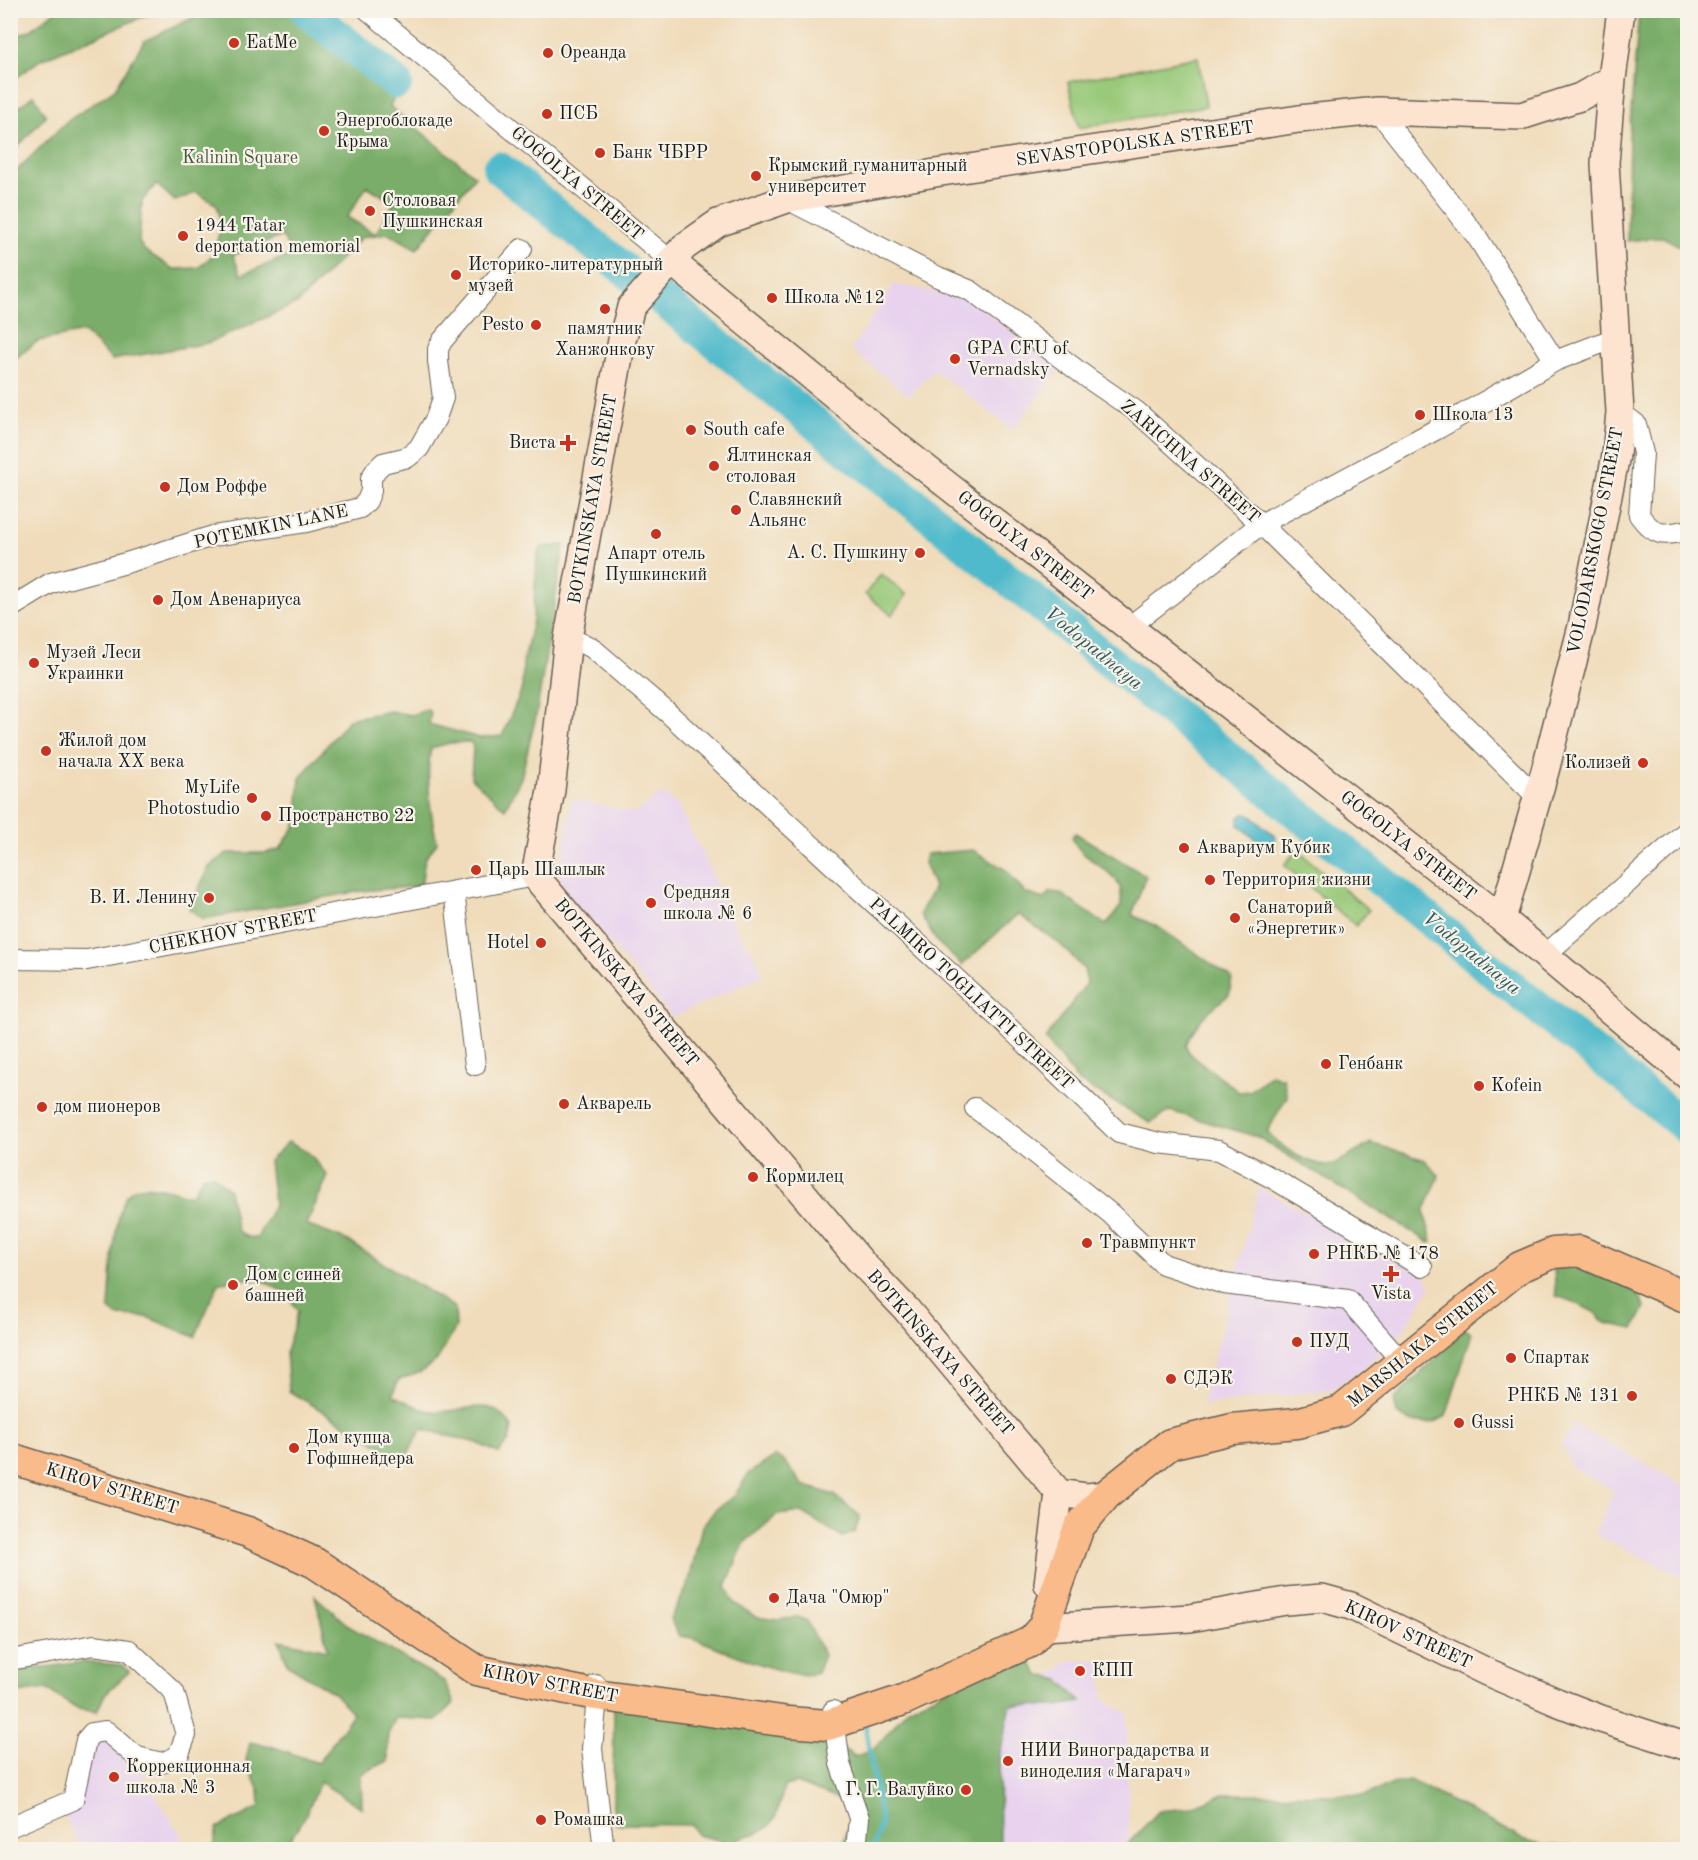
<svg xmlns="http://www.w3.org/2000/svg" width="1698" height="1860" font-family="'Old Standard TT',serif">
<rect width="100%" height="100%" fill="#f7f3e8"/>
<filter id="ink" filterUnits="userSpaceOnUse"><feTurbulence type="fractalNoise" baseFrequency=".0167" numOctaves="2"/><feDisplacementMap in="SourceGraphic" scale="12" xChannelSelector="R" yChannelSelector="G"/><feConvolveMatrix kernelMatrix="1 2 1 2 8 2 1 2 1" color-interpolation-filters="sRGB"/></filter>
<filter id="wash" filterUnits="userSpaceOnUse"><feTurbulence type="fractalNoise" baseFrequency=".008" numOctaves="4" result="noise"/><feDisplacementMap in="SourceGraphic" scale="24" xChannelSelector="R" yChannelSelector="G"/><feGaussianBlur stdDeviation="1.35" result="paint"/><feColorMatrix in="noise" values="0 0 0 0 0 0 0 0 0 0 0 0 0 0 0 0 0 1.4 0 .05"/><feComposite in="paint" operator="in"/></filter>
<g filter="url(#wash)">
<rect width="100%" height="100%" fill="#f0dcba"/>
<!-- built -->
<path fill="#e8d2ee" d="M894,284L970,299L1059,369L1013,430L934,370L909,396L851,350Z
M662,793L677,805L704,856L733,924L758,960L762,976L673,1017L559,883L572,799L635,813Z
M1259,1188L1425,1276L1431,1287L1398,1338L1371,1362L1332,1390L1202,1405Z
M1573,1424L1687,1487V1579L1595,1534L1614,1491L1572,1467L1562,1445Z
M1100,1659L1104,1700L1127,1713L1129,1849L867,1850L1009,1690L1058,1671L1068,1661Z
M100,1737L133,1759L189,1849H80L65,1815L80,1795L91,1745Z"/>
<!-- green -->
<path fill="#99c979" stroke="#5a724a" stroke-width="1.5" d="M1198,57L1206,106L1079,128L1068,82Z
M881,574L907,595L892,615L865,594Z
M1297,850L1369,910L1356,926L1284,865Z"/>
<!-- forest -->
<path fill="#7aad69" stroke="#4b6442" stroke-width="1.5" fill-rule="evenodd" d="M209,10L296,11L395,96L390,106L475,176L417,249L388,233L362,237L298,303L208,343L112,360L84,332L38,341L11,362V176L66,122L115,89L144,41ZM156,184L175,201L196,192L217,205L221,226L213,255L198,268L173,269L144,250L139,242L142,201ZM367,186L394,203L375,234L347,217ZM283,236L290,255L241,275L233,255Z
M55,11V10L157,11L40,60L11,82V38L31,30Z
M1639,11H1687V250L1663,237L1627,241L1629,137Z
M34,95L46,116L11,154V113Z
M564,545L536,716L521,778L505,809L471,778L473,748L471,742L450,743L431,748C425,779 430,812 437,843L425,859L421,886L362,891L203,919L189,909L209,867L227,853H265L280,849L296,825L300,778L349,719L390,711L411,715L426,709L431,713L429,724L480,738L502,736L522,689L523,663L533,620L537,556L542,547Z
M1075,833L1146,876L1132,915L1158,927L1232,978L1229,995C1207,1012 1198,1019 1186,1045L1189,1053L1239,1092L1250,1091L1271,1074L1283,1078L1287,1097L1267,1132C1278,1146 1315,1170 1333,1164C1346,1160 1359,1149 1371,1143L1425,1160L1439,1176L1424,1212L1432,1241L1430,1243L1258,1137L1170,1111L1150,1123L1078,1081L1045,1039L1087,983L1084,969L1061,945L1018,914L962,965L937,942L920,914L934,887L924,863L926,854L973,850L1006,870L1024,892L1043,899L1051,892L1060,893L1106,925L1121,906C1121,900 1122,893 1120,887C1109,865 1080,860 1072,837Z
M288,1142L309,1153L328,1176L306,1225L346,1240L455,1308L456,1327L437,1360L421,1372L398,1380L393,1395C405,1400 419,1410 432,1411C464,1416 488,1390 512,1427L509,1441L498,1453L477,1443L422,1429L404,1460L289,1391L286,1352L298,1311L287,1294L264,1281L235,1278L218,1284L195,1337L147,1317L117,1316L109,1308C111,1285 113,1202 132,1190C145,1181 177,1192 191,1196L203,1175H213L229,1190L237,1230L247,1237L257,1238L274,1205L269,1161Z
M1582,1262L1638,1293L1645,1307L1634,1329L1605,1323L1594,1312L1572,1301L1556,1296L1554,1268Z
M1464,1329L1472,1333L1446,1416C1429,1427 1414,1425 1397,1414L1394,1400Z
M776,1456L786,1463L803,1485L834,1495L860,1516L855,1532L843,1537L801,1512L777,1515L744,1543L726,1586L734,1603L756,1617L778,1620L799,1617L807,1621L824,1655L817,1673C794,1683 718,1647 693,1638L679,1636L670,1619L688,1585L702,1526L715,1510L735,1495L749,1473Z
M315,1596L350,1627L444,1681L454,1703L437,1720L396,1718L388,1734V1761L361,1774L362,1808L320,1782C312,1802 298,1839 277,1849C268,1853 223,1850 211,1849L214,1846L217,1828L260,1807L259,1791L246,1761L250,1742L271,1746L318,1763L353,1714L334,1693L288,1665L279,1640L328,1650Z
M1023,1652L1039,1675L1060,1680L1081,1702L1056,1706L1011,1705L999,1758L1000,1849L842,1850L851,1817L848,1803L796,1783L785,1786L775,1818L769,1827L757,1833L727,1842L697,1835L692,1825L616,1824L613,1807L614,1695L822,1736L856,1757L876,1747L908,1708Z
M83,1662L123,1665L129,1672L105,1694L97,1712L77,1709L46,1689L11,1694V1672Z
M1412,1781L1523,1839L1545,1845L1581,1847L1584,1849H1123L1159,1811L1189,1808L1224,1794L1366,1795L1395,1783Z"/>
<!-- water -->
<path fill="#4fbacb" stroke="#366b74" stroke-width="1.5" d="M1244,814H1249L1276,837L1274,845L1266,848L1239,825V817Z"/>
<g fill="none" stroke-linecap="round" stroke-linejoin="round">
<!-- stream -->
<path stroke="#4fbacb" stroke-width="5" d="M865,1723L881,1822L873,1850"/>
<!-- river -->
<path stroke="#4fbacb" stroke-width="33" d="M306,10L396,83
M499,168L1688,1129"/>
</g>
</g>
<g filter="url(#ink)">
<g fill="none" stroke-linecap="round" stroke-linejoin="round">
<defs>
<path id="minor" d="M368,10L671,261
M1378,111L1477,237L1555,361
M787,199L938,277L971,291L1089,379L1136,411L1261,524L1538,798
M1620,412L1636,424L1643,453L1639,515C1655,537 1663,536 1688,530
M10,608L51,583L126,563L213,536L306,522L360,508L367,501L371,491V478L376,470L383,463L408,457L419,448L436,418L443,398L438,361V349L442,341L522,249
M1129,627L1261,524L1439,428L1555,361L1615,338
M568,638L591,647L667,712L1003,1022L1119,1133L1159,1143L1219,1150L1272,1178L1422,1267
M454,891L475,1065
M1545,955L1688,830
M10,959L87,960L535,876
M975,1108L1026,1146L1111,1214L1163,1264L1224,1284L1348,1300L1396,1355
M10,1660L94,1645L129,1650L174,1692L186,1735L178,1756L162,1763L137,1757L106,1731L92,1733L86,1740L73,1800L10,1827
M596,1685V1708L592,1749L604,1850
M833,1711L840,1764L859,1818L856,1850"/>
<path id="secondary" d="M671,261L887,438L1502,919L1688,1076
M1502,919L1545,771L1582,626L1616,455L1620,412L1605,163L1612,79L1621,10
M1106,1495L1087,1497L1059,1493L906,1309L861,1262L535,876L551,790L568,638L622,340L631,307L684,247L718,223L787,199L935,173L1299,119L1378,111L1521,116L1580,97L1612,79
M1048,1584L1059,1493
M1043,1627L1190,1618L1286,1601L1322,1598L1351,1606L1487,1672L1557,1702L1601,1719L1688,1747"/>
<path id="primary" d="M10,1458L248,1532L315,1563L476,1670L596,1695L789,1722L828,1725L903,1700L1030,1642L1043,1627L1079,1527L1106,1495L1170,1444L1232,1429L1297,1423L1341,1411L1520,1267L1553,1253L1579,1251L1688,1298"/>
</defs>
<!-- minor casing -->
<use href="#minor" stroke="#665f53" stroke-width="22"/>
<!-- secondary casing -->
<use href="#secondary" stroke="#665f53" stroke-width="30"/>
<!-- primary casing -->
<use href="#primary" stroke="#665f53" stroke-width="33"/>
<!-- minor -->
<use href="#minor" stroke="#fff" stroke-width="20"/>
<!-- secondary -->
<use href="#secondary" stroke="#fde4d1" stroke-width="27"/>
<!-- primary -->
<use href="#primary" stroke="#fabb8b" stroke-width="30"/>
</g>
</g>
<!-- markers -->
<g fill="#c8321e" stroke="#f7f3e8" stroke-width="2">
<circle cx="234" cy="43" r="6"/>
<circle cx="548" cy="53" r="6"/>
<circle cx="547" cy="114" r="6"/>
<circle cx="324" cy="131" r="6"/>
<circle cx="600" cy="153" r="6"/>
<circle cx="756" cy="176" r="6"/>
<circle cx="370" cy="211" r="6"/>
<circle cx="183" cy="236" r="6"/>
<circle cx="456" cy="275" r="6"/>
<circle cx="772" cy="298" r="6"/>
<circle cx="605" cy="309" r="6"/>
<circle cx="536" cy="325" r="6"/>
<circle cx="955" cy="359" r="6"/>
<circle cx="1420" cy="415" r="6"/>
<circle cx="691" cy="430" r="6"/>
<path d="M565 434h6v6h6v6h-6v6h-6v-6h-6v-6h6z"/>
<circle cx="714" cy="466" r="6"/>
<circle cx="165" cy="487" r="6"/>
<circle cx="736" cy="510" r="6"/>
<circle cx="656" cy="534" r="6"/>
<circle cx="920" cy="553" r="6"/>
<circle cx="158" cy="600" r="6"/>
<circle cx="34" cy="663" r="6"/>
<circle cx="46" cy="751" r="6"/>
<circle cx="1643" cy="763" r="6"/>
<circle cx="252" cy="798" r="6"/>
<circle cx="266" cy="816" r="6"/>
<circle cx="1184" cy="848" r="6"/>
<circle cx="476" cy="870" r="6"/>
<circle cx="1210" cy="880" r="6"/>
<circle cx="209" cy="898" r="6"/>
<circle cx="651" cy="903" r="6"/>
<circle cx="1235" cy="918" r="6"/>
<circle cx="541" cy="943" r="6"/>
<circle cx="1326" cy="1064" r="6"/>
<circle cx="1479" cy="1086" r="6"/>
<circle cx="564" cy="1104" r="6"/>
<circle cx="42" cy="1107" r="6"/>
<circle cx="753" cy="1177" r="6"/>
<circle cx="1087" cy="1243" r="6"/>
<circle cx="1314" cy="1254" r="6"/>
<path d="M1388 1265h6v6h6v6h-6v6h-6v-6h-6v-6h6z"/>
<circle cx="233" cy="1285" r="6"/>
<circle cx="1297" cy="1342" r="6"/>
<circle cx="1511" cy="1358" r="6"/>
<circle cx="1171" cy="1379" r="6"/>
<circle cx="1632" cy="1396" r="6"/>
<circle cx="1459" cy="1423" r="6"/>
<circle cx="294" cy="1448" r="6"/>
<circle cx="774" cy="1598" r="6"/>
<circle cx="1080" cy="1671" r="6"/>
<circle cx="1008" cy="1761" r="6"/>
<circle cx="114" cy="1777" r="6"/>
<circle cx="966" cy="1790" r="6"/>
<circle cx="541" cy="1820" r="6"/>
</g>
<g text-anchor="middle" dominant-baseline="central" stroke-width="4.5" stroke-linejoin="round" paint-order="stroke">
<!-- poi labels -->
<g font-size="18" fill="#1c1c1c" stroke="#f7f3e8" text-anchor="start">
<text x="246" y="43">EatMe</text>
<text x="560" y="53">Ореанда</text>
<text x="559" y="114">ПСБ</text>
<text x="336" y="121">Энергоблокаде<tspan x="336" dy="21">Крыма</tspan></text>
<text x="612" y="153">Банк ЧБРР</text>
<text x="768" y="166">Крымский гуманитарный<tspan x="768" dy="21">университет</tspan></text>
<text x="382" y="201">Столовая<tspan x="382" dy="21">Пушкинская</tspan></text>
<text x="195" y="226">1944 Tatar<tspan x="195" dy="21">deportation memorial</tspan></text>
<text x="468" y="265">Историко-литературный<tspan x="468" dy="21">музей</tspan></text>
<text x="784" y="298">Школа №12</text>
<text x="524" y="325" text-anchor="end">Pesto</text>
<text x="605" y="329" text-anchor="middle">памятник<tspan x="605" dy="21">Ханжонкову</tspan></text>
<text x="967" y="349">GPA CFU of<tspan x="967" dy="21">Vernadsky</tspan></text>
<text x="1432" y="415">Школа 13</text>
<text x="703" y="430">South cafe</text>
<text x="556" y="443" text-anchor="end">Виста</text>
<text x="726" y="456">Ялтинская<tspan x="726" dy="21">столовая</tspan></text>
<text x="177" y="487">Дом Роффе</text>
<text x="748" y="500">Славянский<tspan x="748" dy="21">Альянс</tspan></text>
<text x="908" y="553" text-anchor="end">А. С. Пушкину</text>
<text x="656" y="554" text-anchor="middle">Апарт отель<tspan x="656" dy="21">Пушкинский</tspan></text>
<text x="170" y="600">Дом Авенариуса</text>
<text x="46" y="653">Музей Леси<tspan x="46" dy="21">Украинки</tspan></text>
<text x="58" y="741">Жилой дом<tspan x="58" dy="21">начала ХХ века</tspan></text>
<text x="1631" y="763" text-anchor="end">Колизей</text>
<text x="240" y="788" text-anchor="end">MyLife<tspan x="240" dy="21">Photostudio</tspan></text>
<text x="278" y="816">Пространство 22</text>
<text x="1196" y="848">Аквариум Кубик</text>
<text x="488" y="870">Царь Шашлык</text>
<text x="1222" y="880">Территория жизни</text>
<text x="663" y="893">Средняя<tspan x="663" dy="21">школа № 6</tspan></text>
<text x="197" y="898" text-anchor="end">В. И. Ленину</text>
<text x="1247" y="908">Санаторий<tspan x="1247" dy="21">«Энергетик»</tspan></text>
<text x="529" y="943" text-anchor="end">Hotel</text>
<text x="1338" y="1064">Генбанк</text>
<text x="1491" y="1086">Kofein</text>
<text x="576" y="1104">Акварель</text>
<text x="54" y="1107">дом пионеров</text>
<text x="765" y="1177">Кормилец</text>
<text x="1099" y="1243">Травмпункт</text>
<text x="1326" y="1254">РНКБ № 178</text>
<text x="245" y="1275">Дом с синей<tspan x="245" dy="21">башней</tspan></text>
<text x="1391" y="1294" text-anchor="middle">Vista</text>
<text x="1309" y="1342">ПУД</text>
<text x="1523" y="1358">Спартак</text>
<text x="1183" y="1379">СДЭК</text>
<text x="1620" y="1396" text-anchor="end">РНКБ № 131</text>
<text x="1471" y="1423">Gussi</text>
<text x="306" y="1438">Дом купца<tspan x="306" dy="21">Гофшнейдера</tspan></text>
<text x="786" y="1598">Дача "Омюр"</text>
<text x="1092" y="1671">КПП</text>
<text x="1020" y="1751">НИИ Виноградарства и<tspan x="1020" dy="21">виноделия «Магарач»</tspan></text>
<text x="126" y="1767">Коррекционная<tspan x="126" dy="21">школа № 3</tspan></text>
<text x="954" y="1790" text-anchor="end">Г. Г. Валуйко</text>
<text x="553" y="1820">Ромашка</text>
</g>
<!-- street labels -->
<g font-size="18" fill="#1c1c1c" stroke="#f7f3e8">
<text transform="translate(1135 144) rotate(-8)">SEVASTOPOLSKA STREET</text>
<text transform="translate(577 184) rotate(40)">GOGOLYA STREET</text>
<text transform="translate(1190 462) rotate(41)">ZARICHNA STREET</text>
<text transform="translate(593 499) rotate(-80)">BOTKINSKAYA STREET</text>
<text transform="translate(271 527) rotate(-12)">POTEMKIN LANE</text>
<text transform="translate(1596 541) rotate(-79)">VOLODARSKOGO STREET</text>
<text transform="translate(1025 546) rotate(38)">GOGOLYA STREET</text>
<text transform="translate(1408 846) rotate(38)">GOGOLYA STREET</text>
<text transform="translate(233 932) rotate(-11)">CHEKHOV STREET</text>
<text transform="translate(626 983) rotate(50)">BOTKINSKAYA STREET</text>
<text transform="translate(971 994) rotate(43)">PALMIRO TOGLIATTI STREET</text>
<text transform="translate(1423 1345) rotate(-39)">MARSHAKA STREET</text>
<text transform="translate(940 1353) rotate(49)">BOTKINSKAYA STREET</text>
<text transform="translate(112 1489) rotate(17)">KIROV STREET</text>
<text transform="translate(1408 1635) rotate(25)">KIROV STREET</text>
<text transform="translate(550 1684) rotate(11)">KIROV STREET</text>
</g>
<!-- park labels -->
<g font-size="18" fill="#48593d" stroke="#f7f3e8">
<text x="240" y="158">Kalinin Square</text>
</g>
<!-- water labels -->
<g font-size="20" font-style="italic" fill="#305b62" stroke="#f7f3e8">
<text transform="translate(1093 649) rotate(39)">Vodopadnaya</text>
<text transform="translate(1471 954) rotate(39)">Vodopadnaya</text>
</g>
</g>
<!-- margin -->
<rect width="1698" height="1860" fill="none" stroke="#f7f3e8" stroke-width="36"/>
</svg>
